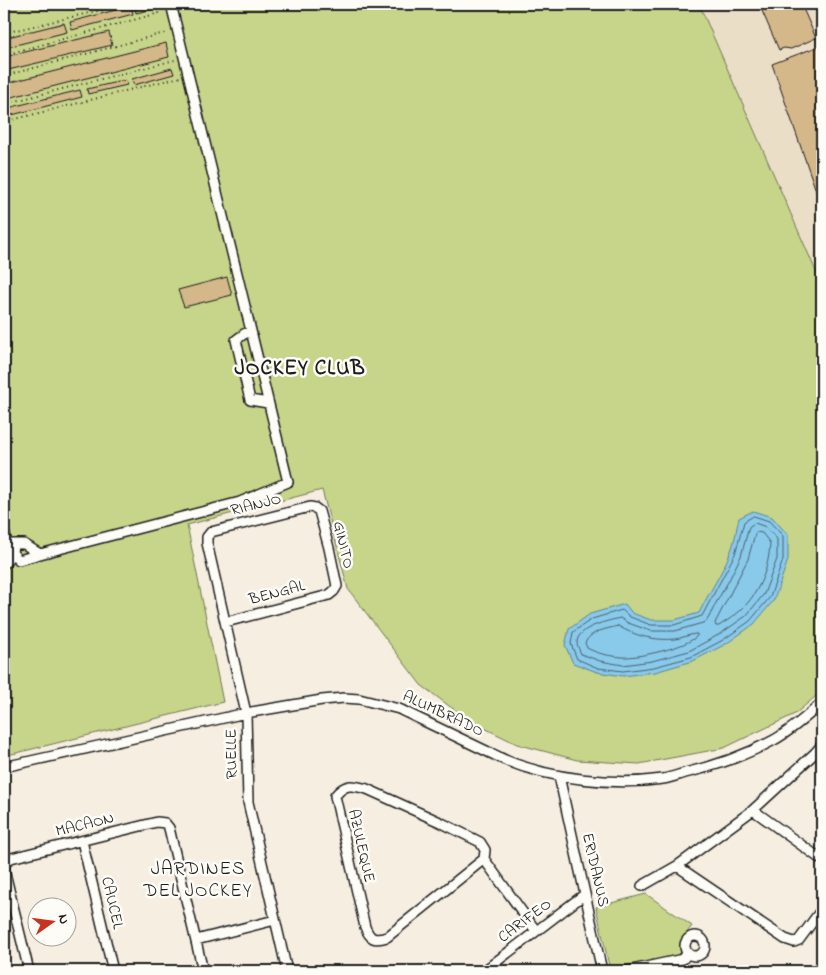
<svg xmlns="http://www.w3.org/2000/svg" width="826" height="975" font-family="'Indie Flower',sans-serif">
<rect width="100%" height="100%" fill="#f5eee1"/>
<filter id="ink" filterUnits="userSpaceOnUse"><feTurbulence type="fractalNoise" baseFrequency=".02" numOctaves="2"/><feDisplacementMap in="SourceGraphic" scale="10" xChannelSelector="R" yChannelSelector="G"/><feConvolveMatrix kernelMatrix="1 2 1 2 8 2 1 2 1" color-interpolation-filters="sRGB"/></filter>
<g filter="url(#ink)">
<!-- built -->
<path fill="#ebdec7" d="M699,4H822V285Z"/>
<!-- green -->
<path fill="#c6d589" stroke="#717852" d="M4,4H699L822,285V691L795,714L724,748L639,764L577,760L517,744L468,720L421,685L348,589L322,490L187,525L223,702L4,756Z
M646,894L692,926C685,935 681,940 681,952L677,956L610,970L596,907Z"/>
<!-- water -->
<path fill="#89c9ea" stroke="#5d8498" d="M753,511L772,517L788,535V560L774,600L754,624L726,644L693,661L655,672L623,676L597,672L573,663L565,645L569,629L590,614L625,604L632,613L651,620H674L699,613C709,592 722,574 730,553C735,542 736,530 739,518Z"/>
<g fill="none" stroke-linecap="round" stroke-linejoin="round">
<!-- shore -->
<path stroke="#48616e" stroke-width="1" d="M754,516L769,521L783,536V560L770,597L750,621L723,640L691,657L654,667L623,671L598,668L577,659L571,644L573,632L592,619L622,610L630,617L651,625H674L702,616L735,554L744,522Z
M755,523L766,527L777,539V559L764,594L746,616L720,634L689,651L652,661L623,665L600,661L581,654C580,651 577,646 577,643C577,627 608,621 620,618L628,623L651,631H675L706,622L709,617L717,601L728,582L741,556L749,527Z
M757,532L762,533L770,543C769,568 759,593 741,610C735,616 726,621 719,626H716L715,623L748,559L755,534Z
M618,626C635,636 655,641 675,639C682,638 688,635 695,634H697V636C687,647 638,658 622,657C610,656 598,654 587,648L585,643C590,631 607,629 618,626Z"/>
</g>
<!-- building -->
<path fill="#d4b889" stroke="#1c1c1c" d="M145,4H157L158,8L136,13L135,6Z
M759,4H801L816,38L791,49L784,48L779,50Z
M131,6L133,14L72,30L70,22Z
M64,23L67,32L4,48V38Z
M109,32L112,45L4,71V57Z
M166,43L169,57L4,99V84Z
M822,45V208L772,64Z
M172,68L174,74L134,85L132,79Z
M126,80L127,85L88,94L87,89Z
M80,90L82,97L4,117V109Z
M227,277L232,295L184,307L178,290Z"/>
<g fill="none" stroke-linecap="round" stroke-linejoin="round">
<defs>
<path id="lane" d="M745,4V5"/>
<path id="street" d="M251,331L244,334L236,340L250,400L268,403
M4,530L7,544L12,553L4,564
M40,554L24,544H13L12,553L19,560L40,554L240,502L288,482L171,4
M226,622L329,595L334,591L337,586L329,548L319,511L315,508L310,507L211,532L207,537V543L246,713L248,802L287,971
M4,767L246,713L322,700L344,698L359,699L399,709L505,760C551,779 614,786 663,779C670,778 678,775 685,773C716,766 746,755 774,740C792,730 807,716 822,703
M559,776L602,971
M753,810L822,860
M82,841L113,971
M484,859L387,937C374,941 370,939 365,927L335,796C345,783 352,785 367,789L440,822L480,842L485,850L484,859L536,931
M677,866L785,939L794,942L799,940L822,909
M642,886L677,866L753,810L815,753L822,745
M685 946a10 10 0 1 1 20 0a10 10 0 1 1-20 0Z
M196,940L275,920
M29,971L4,869L5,862L11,858L157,822L165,823L169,828L203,971
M484,971L585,894
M627,971L683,959L688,953"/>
</defs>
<!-- lane casing -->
<use href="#lane" stroke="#1c1c1c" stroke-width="8"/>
<!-- street casing -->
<use href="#street" stroke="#1c1c1c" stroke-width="12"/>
<!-- path -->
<path stroke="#1c1c1c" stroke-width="2" stroke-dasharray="1 4" stroke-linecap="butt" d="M4,33L127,4
M4,55L163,12
M4,76L168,32
M4,104L175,60
M4,122L180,77"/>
<!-- lane -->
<use href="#lane" stroke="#fdfcf7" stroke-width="4.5"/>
<!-- street -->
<use href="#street" stroke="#fdfcf7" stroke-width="9"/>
</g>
</g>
<g text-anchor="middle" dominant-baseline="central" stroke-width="5" stroke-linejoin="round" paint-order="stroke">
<!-- street labels -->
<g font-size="16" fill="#1c1c1c" stroke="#fdfcf7">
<text transform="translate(256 505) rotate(-14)">RIANJO</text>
<text transform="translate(343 545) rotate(77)">GINITO</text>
<text transform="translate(277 593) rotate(-15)">BENGAL</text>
<text transform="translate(443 714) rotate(25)">ALUMBRADO</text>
<text transform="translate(232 754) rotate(-91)">RUELLE</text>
<text transform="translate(85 825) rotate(-14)">MACAON</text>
<text transform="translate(361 846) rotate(77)">AZULEQUE</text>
<text transform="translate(595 870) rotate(77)">ERIDANUS</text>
<text transform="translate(112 903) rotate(77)">CAUCEL</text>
<text transform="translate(525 921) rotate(-37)">CARIFEO</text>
</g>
<!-- quarter labels -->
<g font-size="19" letter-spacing="1" fill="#1c1c1c" stroke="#fdfcf7">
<text x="198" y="869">JARDINES<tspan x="198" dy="22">DEL JOCKEY</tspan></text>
</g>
<!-- district labels -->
<g font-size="21" font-weight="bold" letter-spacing="1" fill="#1c1c1c" stroke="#fdfcf7">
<text x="300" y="369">JOCKEY CLUB</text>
</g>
</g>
<!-- margin -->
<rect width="826" height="975" fill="none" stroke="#fdfcf7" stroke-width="20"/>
<rect x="10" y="10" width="806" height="955" fill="none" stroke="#1c1c1c" stroke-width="2" filter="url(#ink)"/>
<!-- north arrow -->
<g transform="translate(52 922) rotate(76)"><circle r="24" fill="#fdfcf7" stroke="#a3a29f"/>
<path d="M0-4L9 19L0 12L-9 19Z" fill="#c8321e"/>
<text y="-8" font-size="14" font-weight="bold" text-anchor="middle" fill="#1c1c1c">N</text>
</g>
</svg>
